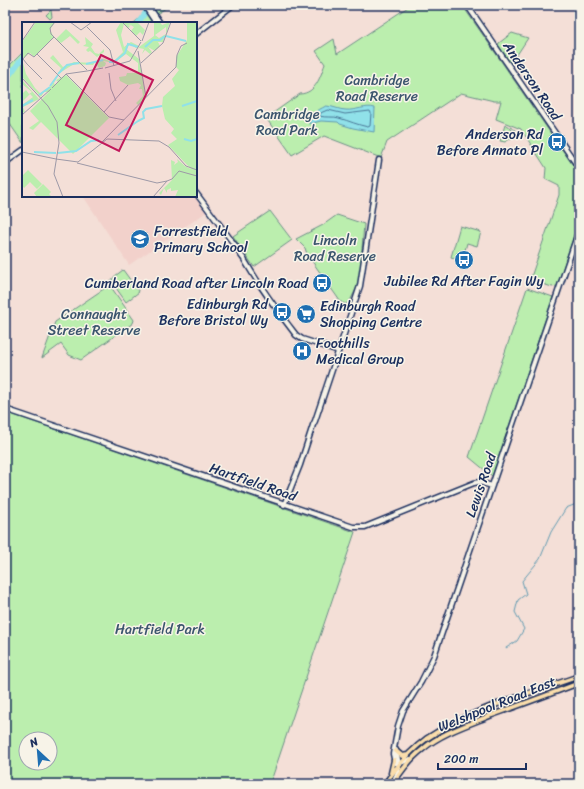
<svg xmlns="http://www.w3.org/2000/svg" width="584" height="789" font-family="Sriracha,sans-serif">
<rect width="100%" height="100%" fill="#f4dfd7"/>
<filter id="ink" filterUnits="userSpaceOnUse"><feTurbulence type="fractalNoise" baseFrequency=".025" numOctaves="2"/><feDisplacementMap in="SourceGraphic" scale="8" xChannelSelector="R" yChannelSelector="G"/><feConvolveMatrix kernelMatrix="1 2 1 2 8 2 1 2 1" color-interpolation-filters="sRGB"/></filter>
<g filter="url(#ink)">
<!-- built -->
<path fill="#f2d1cb" d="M5,5H142L153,23H23V48L20,50L22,52L10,62L8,61L5,62Z
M83,196H196L208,211L129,265Z"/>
<!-- green -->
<path fill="#bbeeae" stroke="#6b8e86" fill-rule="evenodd" d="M45,5H56L51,10L52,17L50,19L46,15L51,10Z
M149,5H168L169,6L155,15L153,22L152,23H134L147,10Z
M411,5H462C501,60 538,116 577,171L579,173V221L557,286L552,287L530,280L559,195V186L545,179L546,168L521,129L496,119L501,101H494L461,93L387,142L381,158L324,136L292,155L266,118L300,94C316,93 320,77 325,64L316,51L334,39L337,54Z
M512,33L528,38L511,64L498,45L499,43Z
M23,52V143L5,117V70Z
M505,125L512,128L511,133L505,131L503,135L511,137L514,129L518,134L505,142L500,141Z
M270,211L292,240L254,267L233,236Z
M337,215L364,224L360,273L357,287L349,303C346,304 343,304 340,301L307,254L305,248L296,239L323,225Z
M460,226L481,232L477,246L467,243L462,261L451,257Z
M123,270L139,292L126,302L111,281L115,276Z
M111,287L134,320L133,323L81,360L69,355L61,344L42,358L55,322L105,288Z
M527,288L553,297L492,476L469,457Z
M5,412L355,532L270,784H5ZM26,739H50V763H26Z"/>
<!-- water -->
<path fill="#90e1e9" stroke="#619ab1" d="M326,106C333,106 339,110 346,110C355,111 366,105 375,108L374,132L353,128L340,124L338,122L321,121L309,124C312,113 316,111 326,106Z"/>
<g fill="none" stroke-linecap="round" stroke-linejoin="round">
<!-- shore -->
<path stroke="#4a7696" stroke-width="1" d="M328,110L345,114L370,111L371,113L370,126L368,127C358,125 349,121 339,118C334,116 326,118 319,116L321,113Z"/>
<!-- stream -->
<path stroke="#619ab1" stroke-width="1" d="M506,648L517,641L524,629L515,612L518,600L526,594L522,581L540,559L551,532L566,508L579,503
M358,784L362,780"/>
<!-- river -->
<path stroke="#90e1e9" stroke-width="5.5" d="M138,23L151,5
M5,79C13,74 16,64 23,58"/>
<defs>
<path id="secondary" d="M144,5L156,23
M148,5L160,23
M467,5L579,168
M196,34L233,5
M5,163L23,150
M196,193L237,248C240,256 242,255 245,261C259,285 279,313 296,335L302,339L336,350L338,352
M5,409L353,527H365L370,525L474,483L479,482L492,486
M284,505L300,465L313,425L315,421L360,286L379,160
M410,759L399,764L395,763L393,754L398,726L403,711L421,682L434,656L579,230
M395,778C402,765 398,762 396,750"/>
<path id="primary" d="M396,751L402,756L408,755
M391,773L394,760
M385,784C396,767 410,751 426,739C470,709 529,694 579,676
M393,784C401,771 411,758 423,749C441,733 470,724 492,715C521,705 550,694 579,683"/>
</defs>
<!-- secondary casing -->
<use href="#secondary" stroke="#1b2f5e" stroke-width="7"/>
<!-- primary casing -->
<use href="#primary" stroke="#1b2f5e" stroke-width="7"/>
<!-- secondary -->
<use href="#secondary" stroke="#f7f3e8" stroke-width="4"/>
<!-- primary -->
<use href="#primary" stroke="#faddab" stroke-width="4"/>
</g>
</g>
<!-- icons -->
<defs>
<symbol id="bus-disc" viewBox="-11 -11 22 22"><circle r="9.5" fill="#1f6fb2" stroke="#f7f3e8"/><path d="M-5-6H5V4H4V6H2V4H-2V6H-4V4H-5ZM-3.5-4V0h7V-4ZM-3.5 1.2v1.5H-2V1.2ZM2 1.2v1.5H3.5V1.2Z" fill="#fff"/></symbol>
<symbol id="school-disc" viewBox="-11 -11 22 22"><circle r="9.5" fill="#1f6fb2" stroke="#f7f3e8"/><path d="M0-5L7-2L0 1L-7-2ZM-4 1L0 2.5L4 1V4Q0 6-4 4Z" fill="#fff"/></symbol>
<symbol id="supermarket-disc" viewBox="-11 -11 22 22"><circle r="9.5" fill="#1f6fb2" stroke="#f7f3e8"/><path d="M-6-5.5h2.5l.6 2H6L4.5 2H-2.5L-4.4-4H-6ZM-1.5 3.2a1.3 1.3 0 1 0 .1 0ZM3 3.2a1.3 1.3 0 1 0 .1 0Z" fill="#fff"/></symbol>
<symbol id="hospital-disc" viewBox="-11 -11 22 22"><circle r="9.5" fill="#1f6fb2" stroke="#f7f3e8"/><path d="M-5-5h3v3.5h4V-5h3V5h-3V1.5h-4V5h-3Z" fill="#fff"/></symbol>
</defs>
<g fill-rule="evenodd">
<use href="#bus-disc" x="546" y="131" width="22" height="22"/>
<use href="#school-disc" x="129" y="228" width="22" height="22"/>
<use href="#bus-disc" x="453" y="249" width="22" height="22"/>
<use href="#bus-disc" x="311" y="272" width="22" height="22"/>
<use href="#bus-disc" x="271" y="301" width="22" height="22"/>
<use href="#supermarket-disc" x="295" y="303" width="22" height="22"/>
<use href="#hospital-disc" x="291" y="340" width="22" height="22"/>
</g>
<g text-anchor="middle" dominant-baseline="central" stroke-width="3" stroke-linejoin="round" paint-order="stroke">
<!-- park labels -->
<g font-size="14" fill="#3b556e" stroke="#f7f3e8">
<text x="377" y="80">Cambridge<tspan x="377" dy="16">Road Reserve</tspan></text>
<text x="287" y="114">Cambridge<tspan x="287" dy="16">Road Park</tspan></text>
<text x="335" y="240">Lincoln<tspan x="335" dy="16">Road Reserve</tspan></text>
<text x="94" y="314">Connaught<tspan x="94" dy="16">Street Reserve</tspan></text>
<text x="160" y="629">Hartfield Park</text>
</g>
<!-- street labels -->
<g font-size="14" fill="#1b2f5e" stroke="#f7f3e8">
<text transform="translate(532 81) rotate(56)">Anderson Road</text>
<text transform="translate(253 482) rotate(19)">Hartfield Road</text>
<text transform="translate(481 485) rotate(-71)">Lewis Road</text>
<text transform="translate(497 704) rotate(-22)">Welshpool Road East</text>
</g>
<!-- poi labels -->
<g font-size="14" fill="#1b2f5e" stroke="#f7f3e8" text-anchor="end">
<text x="543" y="134">Anderson Rd<tspan x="543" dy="16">Before Annato Pl</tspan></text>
<text x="154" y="231" text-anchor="start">Forrestfield<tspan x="154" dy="16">Primary School</tspan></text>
<text x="464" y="281" text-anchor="middle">Jubilee Rd After Fagin Wy</text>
<text x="308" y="283">Cumberland Road after Lincoln Road</text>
<text x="268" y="304">Edinburgh Rd<tspan x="268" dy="16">Before Bristol Wy</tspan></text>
<text x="320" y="306" text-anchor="start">Edinburgh Road<tspan x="320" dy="16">Shopping Centre</tspan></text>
<text x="316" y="343" text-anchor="start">Foothills<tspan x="316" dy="16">Medical Group</tspan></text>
</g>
</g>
<!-- overview -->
<g transform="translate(22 22)">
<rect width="175" height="175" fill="#f4dfd7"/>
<path d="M14,0H33L28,8L32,15L12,35L8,31L0,37L4,52L13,66L19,72L30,63L36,53L32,61L33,63L36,60L34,58L44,53L87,96L51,132L19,100L11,108L7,106L17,99L8,89L27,70H22L19,75L0,55V20ZM99,0H115L123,8L121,13L118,10L114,14L109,9L112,5L107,2L109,4L106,3L108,5L106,6L102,2L99,13L102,25L109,20L117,24L114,26L108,22L104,27L117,37L124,75L116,83L114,81L121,74L120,67H117L119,63L116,61L106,63L98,59L97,55L104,54L105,51H116V41L104,32L92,41L81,39L84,41L83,44L77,46L73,40L71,43L52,42L36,52L39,46L28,36L31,33L41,45L52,40L71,41L82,37L91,40L101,30L94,8ZM132,0H138L140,3L148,0L144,12V5L133,13L137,16L144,12L141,20H136L138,24L133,29L126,25L130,30L128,32L123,28L120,32L122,27L117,26L116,29L117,25L132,14ZM165,0H175V175H153L156,168L149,169V166L145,168V171L142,166L139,173L137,171L150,158L149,138L153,140L152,143L156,140L155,137L163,144L169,147L146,123L155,117L149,111L152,107L143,97L140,84L141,75L153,64L150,57L157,48L154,45V35L165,18ZM44,7L58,20L56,22L48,14L39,21L34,17ZM63,15L71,22L69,25L73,31L77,32L82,27V30L75,35L68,29L66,30L64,28L67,25L61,24L64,22ZM0,58L17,77L1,85L3,90L0,91V83L11,75L8,72L0,80V72L4,68L7,72L10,70L0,62ZM6,148L20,162L15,167L8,160L2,166L0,163V154ZM21,162L29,170L27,172L30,175H15L12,171Z" fill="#bbeeae"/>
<path fill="none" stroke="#90e1e9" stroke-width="2" d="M144,14L164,19M123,25L131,18H138L143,14M87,40H92L103,31L106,22L116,25M64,42L81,38M36,52L45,43L57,41M28,64L36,53M17,73L28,65M0,84L11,78M160,84L175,79M116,99L122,96L121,90L124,87L140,84M96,113L116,99M162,117L169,119L175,117M12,130L34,131M36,131L54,129L69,119L77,118"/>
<path fill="none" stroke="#9d99a7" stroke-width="1" d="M33,0L28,6L29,12L65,48M48,0L59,8L70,0M100,0L119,19M65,5L88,28L92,44M0,19L13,0M120,19L127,0M116,29L124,75M15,32L39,56M119,41L141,21L149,0M5,42L1,37L6,31L12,35L32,15M5,42L20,57M83,46L108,39L119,20M65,49L81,46M87,51L89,67M44,52L87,95L102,98M0,56L26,84L35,100L37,121L32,152L41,175M30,66L44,52L65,49M89,67L94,79M82,90L106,63M0,93L29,67M80,120L154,45L155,33L159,24L165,21M0,130L34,137M34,137L56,140L85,117L137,119L147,125L164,144L175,148M55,141L135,161L145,159M145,159L150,157L157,149L175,154M131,175L145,159"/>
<path fill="#c2185b" fill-opacity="0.15" stroke="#c2185b" stroke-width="2" d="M79,33L131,58L97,129L44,103Z"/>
<rect width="175" height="175" fill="none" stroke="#1b2f5e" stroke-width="2"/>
</g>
<!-- margin -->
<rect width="584" height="789" fill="none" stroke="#f7f3e8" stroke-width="20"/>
<rect x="10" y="10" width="564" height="769" fill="none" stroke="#1b2f5e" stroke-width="1.5" filter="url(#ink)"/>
<!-- north arrow -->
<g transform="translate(38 751) rotate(334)"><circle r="19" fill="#f7f3e8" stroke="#9fa5b1"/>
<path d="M0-3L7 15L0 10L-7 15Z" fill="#1f6fb2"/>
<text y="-6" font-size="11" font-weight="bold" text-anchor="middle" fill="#1b2f5e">N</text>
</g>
<!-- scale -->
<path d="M438 763v6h88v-6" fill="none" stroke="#1b2f5e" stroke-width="2"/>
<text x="444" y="763" font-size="12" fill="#1b2f5e" stroke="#f7f3e8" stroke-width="3" paint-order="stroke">200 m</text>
</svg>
